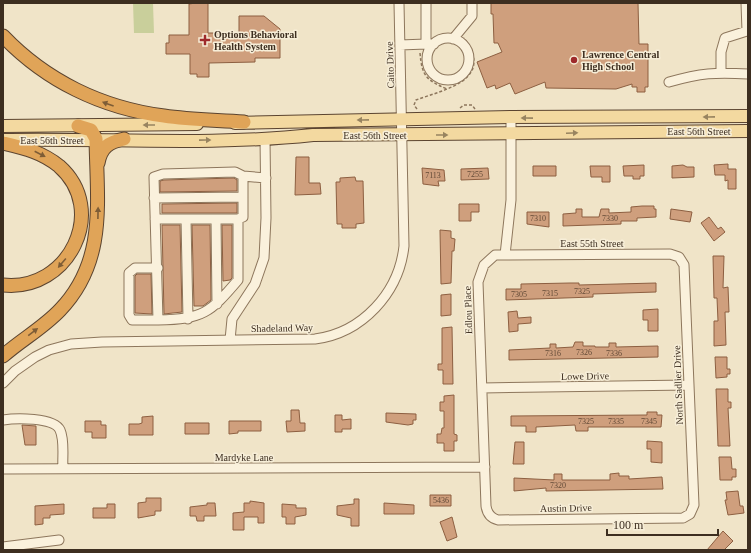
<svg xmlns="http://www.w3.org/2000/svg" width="751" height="553" font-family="Georgia,serif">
<rect width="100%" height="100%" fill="#f0e4c8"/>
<!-- green -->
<path fill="#c9cf9b" d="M133,3H153L154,33H134Z"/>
<!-- building -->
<path fill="#cf9f7d" stroke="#8d5f41" d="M196,3H208V33H239V16H264L280,29V58H255V62L209,63V77H197V74H190V54H166V43H169V35H189V4Z
M491,3H638L639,44H648V87H645V92H637V87H632V84L616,89L546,88L545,82L515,94L510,83L496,89L495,85L487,88L477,62L502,52L498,43H494L493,14H491Z
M296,157H309V183H320L321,194L295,195Z
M728,164V169H736V189H728V180L725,181V175H715L714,165Z
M644,165V176H640V179H633V176H624L623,166Z
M683,165L687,167H694V177L672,178V166Z
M533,166H556V176H533Z
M590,166H610V182H602V177H591Z
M422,168L444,170L445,181H438L439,186L423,184Z
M488,168L489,179L461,180V169Z
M355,177L356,181H363L364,223L356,224V228H342V224H337L336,182H340V178Z
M234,178L237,180V191L160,192V181L164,180Z
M237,203V213H162V204Z
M459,204H479V212H471V221H459Z
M642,206H654V209H656V217L637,218V221H621V224L563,226V214L576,213V209H582V217H599L601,209H609V213L631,212V207Z
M671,209L692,212L690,222L670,219Z
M527,212H549V227L527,224Z
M709,217L718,229L721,227L725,232L714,241L701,223Z
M162,225H180L182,312L164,314Z
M192,225H210L211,300L203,306H194Z
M222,225H232V278L230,280L223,281Z
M440,230L451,231V238L455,239L454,251H452L451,283L441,284Z
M713,256H724L723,288L728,287L729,312H725L726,345L714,346V321H718L717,298H714Z
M137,274H151L152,314L135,313V276Z
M570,283H579V285L656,283V292L593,294V297L506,300V289H521V284Z
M451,294V315L441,316V295Z
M658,309V331H648V320H643V310Z
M517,311L518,318L531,317V323L518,324V331L509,332L508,312Z
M452,327L453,384H443V370H438V364H442V328Z
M575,342H583V346H595V347H609V343H616V347L658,346V357L509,360V350L550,348V344H556V348L573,347Z
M715,357H727V369H730V374H727V377L716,378Z
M716,389H728V402H731V408H728L730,446H718Z
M454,395V434L457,435V441H454V451H444V443H437V434H441L442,428H444V411H440V402H444V396Z
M291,410H299L300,423H305V431L287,432L286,421H291Z
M647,412H657V415H662L661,427H588V431H576L575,425L536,427V432H526V426H511V416L647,415Z
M386,413L416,414V420H413V424L408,425L386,422Z
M335,415H342V420L351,419V429H342V432H335Z
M153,416V435H129V424H139L142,423V417Z
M85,421H101V425H106V438H92V432H85Z
M229,421H261V431H238V433L229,434Z
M185,423H209V434H185Z
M22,425L36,426V445H25Z
M647,441L662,442V463L651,462V449H647Z
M515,442H524V464H513Z
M719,457H731L732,469H736V477H732V480H720Z
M619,473V476H629V479L662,477L663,489L546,491V488L514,491V478L554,480V474H562V480H610V474Z
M738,491L740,506H743L744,513L728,515L725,500H727L726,492Z
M430,495H451V506H430Z
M146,498H161V511H155V515L138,518V503L146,502Z
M354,499H359V526H351V518L337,515V506L354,504Z
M250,501L264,503V523H258V517H244V530H233V513L244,512V503H250Z
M207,503H215L216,516H204V521H197L196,516H190V507L207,505Z
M384,503L414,505V514H384Z
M64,504V514L50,515V518H43V524L35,525V506Z
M107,504H115V518H93V508H107Z
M282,504L296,505V508H306V515L295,517V524H286V517H282Z
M452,517L457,537L447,541L440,522Z
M723,531L733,541L724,550H707Z"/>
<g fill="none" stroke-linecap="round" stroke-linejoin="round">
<defs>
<path id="minor" d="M426,3V44H434
M427 59a21 21 0 1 1 42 0a21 21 0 1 1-42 0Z
M453,39L472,16V3
M400,45L426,44
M721,72V52L725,38L747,31L746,3
M669,82C701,73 715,72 748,74
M154,198L243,197
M155,219H238
M186,219L188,319
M216,219L217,304
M670,254L679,257L684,265L694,505L690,514L683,518L498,520C490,518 487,513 486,506L478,282L484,265L495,255Z
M505,255L511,200V117
M158,268H135L129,273V315L132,320H158L154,177L163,174L235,172L243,176L266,178
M158,320C203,319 210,313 238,280V219L243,217V176
M230,340L232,319L255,284L264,258L266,218L265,138
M3,383L15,371L35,357L49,350L71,344L102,342L315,339C362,333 399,293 404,246L399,3
M482,388L689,385
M3,420C15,418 54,417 60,430C65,441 62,457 63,469
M3,469L485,467
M3,547L59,540"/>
<path id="major" d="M235,123L511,117L748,116
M3,126L197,124
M3,140C106,138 211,146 313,135L748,131"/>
<path id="highway" d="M3,36C46,81 102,108 164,116C190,120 217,120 244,122
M3,143C24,148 42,152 59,166C109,210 69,292 3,285
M98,163C101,147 109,142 124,139
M3,356C21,340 43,328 60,310C107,261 97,202 96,139L91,130L78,126"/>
</defs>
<!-- minor casing -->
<use href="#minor" stroke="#8d765c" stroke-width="11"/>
<!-- major casing -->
<use href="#major" stroke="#5b4430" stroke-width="14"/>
<!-- highway casing -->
<use href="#highway" stroke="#5b4430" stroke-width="15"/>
<!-- path -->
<path stroke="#8d765c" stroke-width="1.5" stroke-dasharray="3 2" stroke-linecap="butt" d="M420,53C422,76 426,80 447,89
M460,108L464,105H472L475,109
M417,109L414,105L416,100C446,89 495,80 464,38"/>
<!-- minor -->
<use href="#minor" stroke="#faf1dc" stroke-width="9"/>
<!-- major -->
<use href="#major" stroke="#f3d9a0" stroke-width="12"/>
<!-- highway -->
<use href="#highway" stroke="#e0a458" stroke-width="13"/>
</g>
<!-- one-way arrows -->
<defs><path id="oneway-solid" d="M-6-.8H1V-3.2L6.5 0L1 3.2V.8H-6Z"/></defs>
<g fill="#7e5d36">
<use href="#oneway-solid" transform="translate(108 104) rotate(-160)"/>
<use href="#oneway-solid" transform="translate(40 154) rotate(27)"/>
<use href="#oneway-solid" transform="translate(98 213) rotate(-89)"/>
<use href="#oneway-solid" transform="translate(62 263) rotate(130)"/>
<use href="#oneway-solid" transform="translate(33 332) rotate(-37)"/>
</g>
<g fill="#988460">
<use href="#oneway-solid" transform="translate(709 117) rotate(179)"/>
<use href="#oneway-solid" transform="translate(527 118) rotate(-179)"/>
<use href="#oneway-solid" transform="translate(363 120) rotate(179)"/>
<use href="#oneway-solid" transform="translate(149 125) rotate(180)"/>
<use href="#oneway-solid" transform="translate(572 133) rotate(-2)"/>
<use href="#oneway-solid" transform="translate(442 135)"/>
<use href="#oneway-solid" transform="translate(205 140) rotate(-1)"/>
</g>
<!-- markers -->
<g fill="#9e2a2b" stroke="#f7eed8" stroke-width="1.5">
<path d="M203 34h4v4h4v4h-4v4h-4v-4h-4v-4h4z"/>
<circle cx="574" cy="60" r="4"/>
</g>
<g text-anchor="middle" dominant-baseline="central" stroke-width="3" stroke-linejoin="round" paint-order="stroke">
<!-- number labels -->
<g font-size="8" fill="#624a37">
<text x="475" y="174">7255</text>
<text x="433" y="175">7113</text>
<text x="538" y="218">7310</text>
<text x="610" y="218">7330</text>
<text x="582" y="291">7325</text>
<text x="550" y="293">7315</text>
<text x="519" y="294">7305</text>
<text x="584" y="352">7326</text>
<text x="553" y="353">7316</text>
<text x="614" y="353">7336</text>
<text x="586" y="421">7325</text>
<text x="616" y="421">7335</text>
<text x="649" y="421">7345</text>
<text x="558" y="485">7320</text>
<text x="441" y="500">5436</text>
</g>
<!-- poi labels -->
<g font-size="10" font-weight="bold" fill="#3d2e20" stroke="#f7eed8" text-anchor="start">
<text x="214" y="34">Options Behavioral<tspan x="214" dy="12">Health System</tspan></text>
<text x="582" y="54">Lawrence Central<tspan x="582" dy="12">High School</tspan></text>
</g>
<!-- street labels -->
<g font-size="10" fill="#3d2e20" stroke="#f7eed8">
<text transform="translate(390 65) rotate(-92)">Caito Drive</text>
<text x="699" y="131">East 56th Street</text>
<text x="375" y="135">East 56th Street</text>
<text x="52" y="140">East 56th Street</text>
<text x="592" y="243">East 55th Street</text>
<text transform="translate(468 310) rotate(-92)">Edlou Place</text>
<text transform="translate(282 328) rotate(-1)">Shadeland Way</text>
<text transform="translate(585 376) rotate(-1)">Lowe Drive</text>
<text transform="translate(678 385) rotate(-92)">North Sadlier Drive</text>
<text x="244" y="457">Mardyke Lane</text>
<text transform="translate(566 508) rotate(-1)">Austin Drive</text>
</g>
</g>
<!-- border -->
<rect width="751" height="553" fill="none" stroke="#3d2e20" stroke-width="8"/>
<!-- scale -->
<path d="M607 529v6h111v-6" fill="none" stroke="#3d2e20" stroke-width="2"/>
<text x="613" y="529" font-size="12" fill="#3d2e20" stroke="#f7eed8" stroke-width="3" paint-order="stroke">100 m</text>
</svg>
